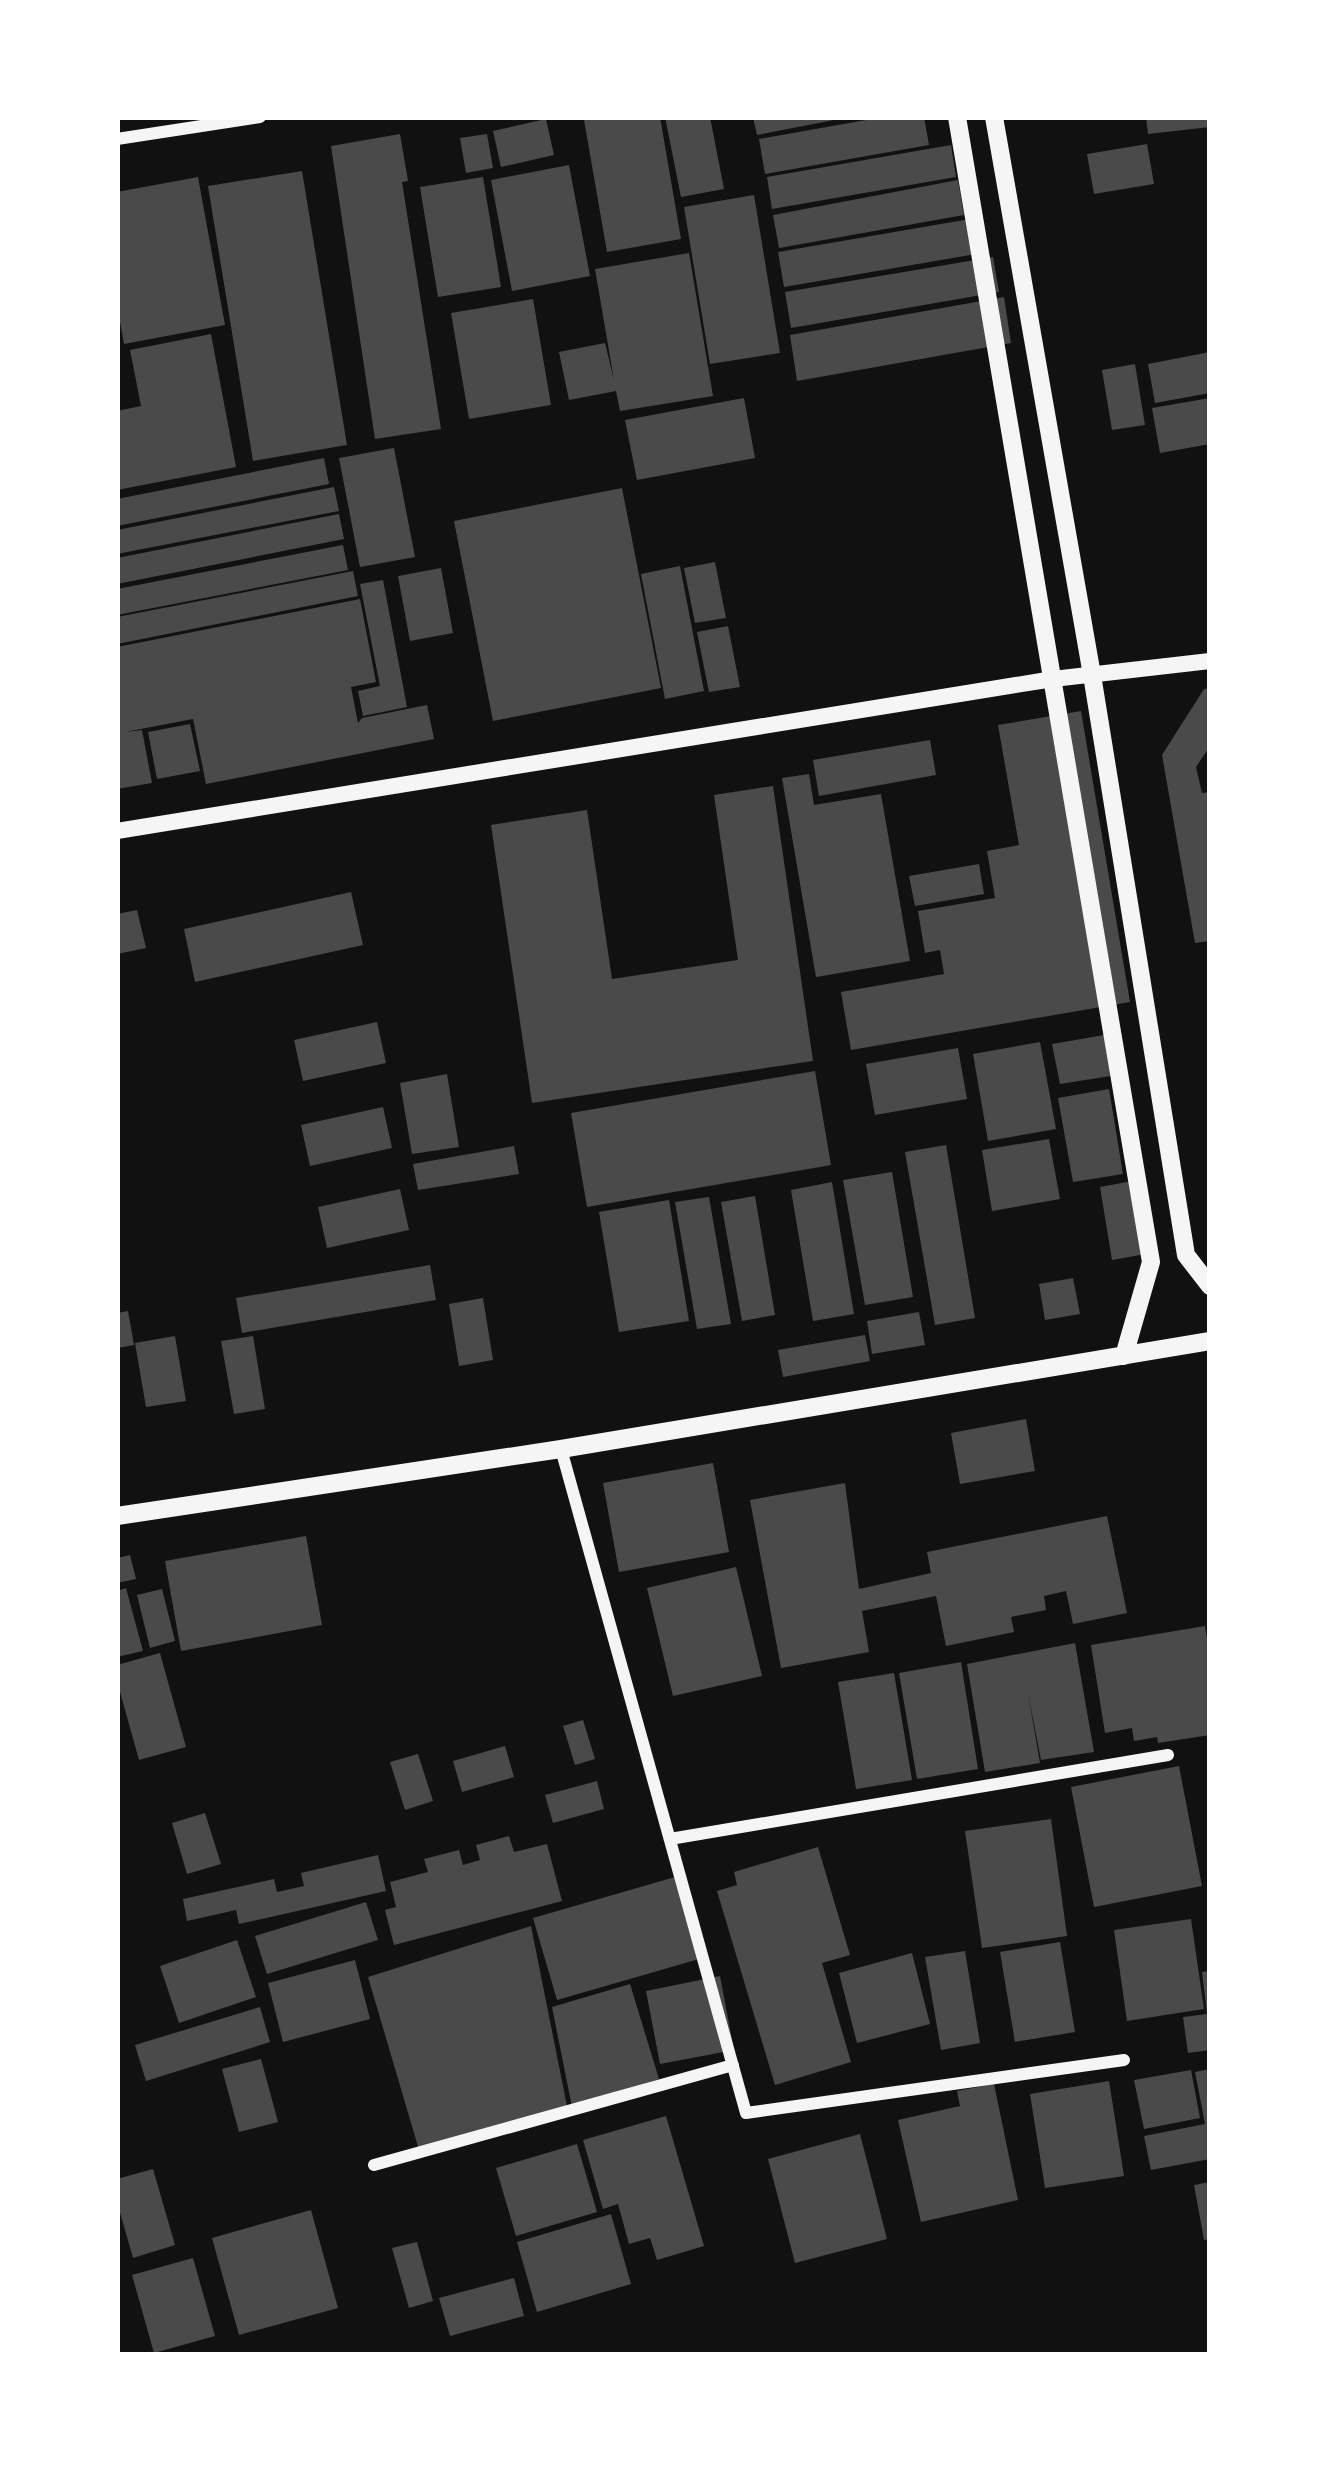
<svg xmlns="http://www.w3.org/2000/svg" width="1327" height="2472" font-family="'PT Sans',sans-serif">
<rect width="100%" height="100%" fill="#111"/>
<!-- building -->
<path fill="#4a4a4a" d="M601,117H660L681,239L607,252L584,120Z
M665,117H710L724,189L681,197Z
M753,117H839V119L757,135Z
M883,117H924L929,145L765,174L759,139Z
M1146,117H1210V127L1148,134Z
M546,119L554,155L501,167L493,131Z
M400,134L408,181L402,182L441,429L375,439L331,146Z
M487,134L493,168L466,173L460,138Z
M1147,144L1154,184L1094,194L1087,154Z
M951,145L956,177L772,209L767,177Z
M569,165L590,276L512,291L491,180Z
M302,171L347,445L253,461L208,186Z
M198,177L225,325L124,344L117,305V192Z
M483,177L501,287L438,297L420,187Z
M958,180L964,215L779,248L773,215Z
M754,195L780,353L710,364L684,207Z
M970,219L976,254L784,287L778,252Z
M689,253L713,396L620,411L616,391L569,400L559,352L605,343L614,380L595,269Z
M993,257L999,292L791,328L785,292Z
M1004,297L1011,343L797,381L790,335Z
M533,299L551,405L469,419L451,313Z
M211,334L236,467L117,490V411L141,406L130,350Z
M1210,352V393L1155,403L1148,364Z
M1135,364L1145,425L1112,430L1102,370Z
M744,398L755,458L637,480L625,420Z
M1210,398V444L1160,453L1152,408Z
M394,448L415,557L360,567L339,458Z
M324,458L329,484L117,526V499Z
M334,487L339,511L117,554V530Z
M622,488L661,688L493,721L454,521Z
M339,514L344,539L117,584V558Z
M343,545L348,570L117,615V589Z
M715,562L726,618L695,623L684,568Z
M680,566L704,691L665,699L641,574Z
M441,568L453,633L410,641L398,576Z
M353,571L358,596L117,644V617Z
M383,580L407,707L363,716L358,691L380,686L360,584Z
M360,599L376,682L351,687L358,723L362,718L427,705L434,739L206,784L193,719L125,732L142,730L152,783L117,789V647Z
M728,626L740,687L709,692L697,632Z
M1210,688V746L1196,767L1202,793L1210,792V941L1195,943L1162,755L1204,689Z
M1081,711L1130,1002L851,1050L841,992L944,974L940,950L925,953L918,911L995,898L987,851L1019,845L998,725Z
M190,724L200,771L157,779L148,732Z
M930,740L936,775L819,796L813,760Z
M809,774L814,805L881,794L910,961L816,977L782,778Z
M773,786L813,1061L532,1103L491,825L587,810L612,979L738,960L714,795Z
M979,864L984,894L915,906L909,876Z
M351,892L363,945L195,982L184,929Z
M137,910L146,948L117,954V914Z
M377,1022L386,1063L303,1081L294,1040Z
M1110,1034L1117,1075L1060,1084L1052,1044Z
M1040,1042L1056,1129L988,1141L973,1054Z
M958,1048L967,1099L875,1115L866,1064Z
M815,1071L831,1165L587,1207L571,1113Z
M447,1074L459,1147L412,1154L400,1083Z
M1109,1089L1123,1174L1073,1182L1058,1098Z
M383,1107L392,1148L310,1166L301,1125Z
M1049,1139L1060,1199L992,1211L982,1150Z
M946,1145L975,1318L935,1325L905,1152Z
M514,1146L519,1174L418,1190L413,1164Z
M892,1172L913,1297L865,1305L843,1180Z
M1138,1180L1151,1253L1112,1260L1100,1187Z
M832,1182L854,1314L813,1321L791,1190Z
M400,1189L409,1230L327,1248L318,1207Z
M755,1196L775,1315L742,1321L721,1202Z
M709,1197L731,1324L697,1329L675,1202Z
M669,1200L689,1321L619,1332L599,1212Z
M430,1265L436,1300L242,1333L236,1298Z
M1073,1278L1080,1314L1045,1320L1039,1284Z
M483,1298L493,1360L459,1366L449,1304Z
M128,1311L134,1345L117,1348V1313Z
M919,1312L925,1345L872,1354L867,1321Z
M865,1335L870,1361L783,1377L778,1350Z
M175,1336L186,1401L146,1407L135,1343Z
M253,1336L265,1409L234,1414L221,1341Z
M1026,1419L1035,1471L960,1484L951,1433Z
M713,1463L729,1552L619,1572L603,1483Z
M845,1483L859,1589L931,1573L927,1552L1107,1516L1127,1613L1073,1624L1066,1591L1044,1596L1046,1610L1011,1617L1014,1632L946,1646L936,1596L862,1611L869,1652L781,1668L750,1500Z
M306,1536L322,1625L181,1651L165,1561Z
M130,1555L136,1579L117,1583V1558Z
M736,1567L762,1676L673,1696L647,1588Z
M126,1588L143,1651L117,1657V1591Z
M162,1589L175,1641L150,1648L137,1595Z
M1205,1626L1210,1657V1735L1158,1743L1157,1737L1134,1741L1132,1728L1105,1733L1091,1645Z
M1075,1643L1094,1752L1041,1760L1028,1693L1040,1763L985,1772L967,1664Z
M160,1653L186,1747L139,1760L117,1681V1665Z
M961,1662L978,1769L917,1779L899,1673Z
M894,1673L912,1780L856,1789L838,1682Z
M583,1720L595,1759L575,1765L563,1726Z
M505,1746L514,1777L462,1792L453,1761Z
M418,1754L433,1801L405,1810L390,1762Z
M1179,1766L1202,1886L1094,1907L1071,1787Z
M597,1781L604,1809L553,1823L545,1795Z
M205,1813L221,1864L187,1874L172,1823Z
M1051,1819L1067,1936L982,1948L965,1831Z
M509,1836L514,1852L547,1844L562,1901L394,1945L385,1910L396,1907L390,1882L428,1872L424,1859L459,1850L463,1865L480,1860L476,1845Z
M818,1847L850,1955L822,1963L851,2062L775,2085L717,1891L737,1885L734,1872Z
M378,1855L386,1891L239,1924L236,1910L187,1921L183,1899L274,1879L277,1892L304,1886L301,1873Z
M682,1875L706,1957L557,2000L533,1918Z
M366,1902L378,1940L267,1974L255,1936Z
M1191,1919L1204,2009L1127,2021L1114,1930Z
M531,1926L567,2106L419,2150L368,1977Z
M237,1940L256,1997L179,2023L160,1966Z
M1060,1942L1075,2032L1015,2042L1000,1952Z
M965,1951L980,2043L941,2050L925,1957Z
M912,1953L930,2024L857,2043L839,1973Z
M355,1960L370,2019L283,2042L268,1983Z
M1210,1971V2050L1188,2053L1183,2017L1207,2014L1202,1972Z
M720,1976L734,2050L660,2064L646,1991Z
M630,1984L659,2079L572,2107L552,2007Z
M260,2007L270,2042L146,2081L135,2045Z
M261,2059L278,2122L239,2132L222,2069Z
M1210,2069V2159L1151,2170L1144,2136L1205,2124L1195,2072Z
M1191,2070L1200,2118L1144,2129L1134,2080Z
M1109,2081L1124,2176L1045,2188L1030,2094Z
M994,2084L1018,2200L921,2222L898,2120L960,2106L957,2091Z
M666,2116L704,2246L657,2260L650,2238L629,2244L618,2204L603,2209L583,2140Z
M860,2134L887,2239L795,2263L768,2159Z
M577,2144L597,2212L516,2236L496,2168Z
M153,2169L175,2245L133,2258L117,2202V2179Z
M1210,2182V2239L1204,2240L1194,2185Z
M311,2210L338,2308L239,2335L212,2238Z
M611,2214L631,2284L537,2312L517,2242Z
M417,2242L433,2301L409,2308L392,2248Z
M193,2258L215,2336L154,2353L132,2275Z
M514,2278L524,2316L450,2336L439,2298Z"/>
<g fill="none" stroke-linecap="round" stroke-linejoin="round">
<!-- minor -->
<path stroke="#f5f5f5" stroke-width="12" d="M117,139L260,117
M561,1449L746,2113L1124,2060
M670,1839L1168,1755
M374,2165L733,2065"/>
<!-- tertiary -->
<path stroke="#f5f5f5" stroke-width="16" d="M117,831L1053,679L1210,661"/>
<!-- secondary -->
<path stroke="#f5f5f5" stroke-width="18" d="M957,117L1151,1262L1124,1356
M994,117L1092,675L1186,1255L1210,1286
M117,1516L561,1449L1210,1341"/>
</g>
<!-- border -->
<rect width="1327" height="2472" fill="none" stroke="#ffffff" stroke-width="240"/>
</svg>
